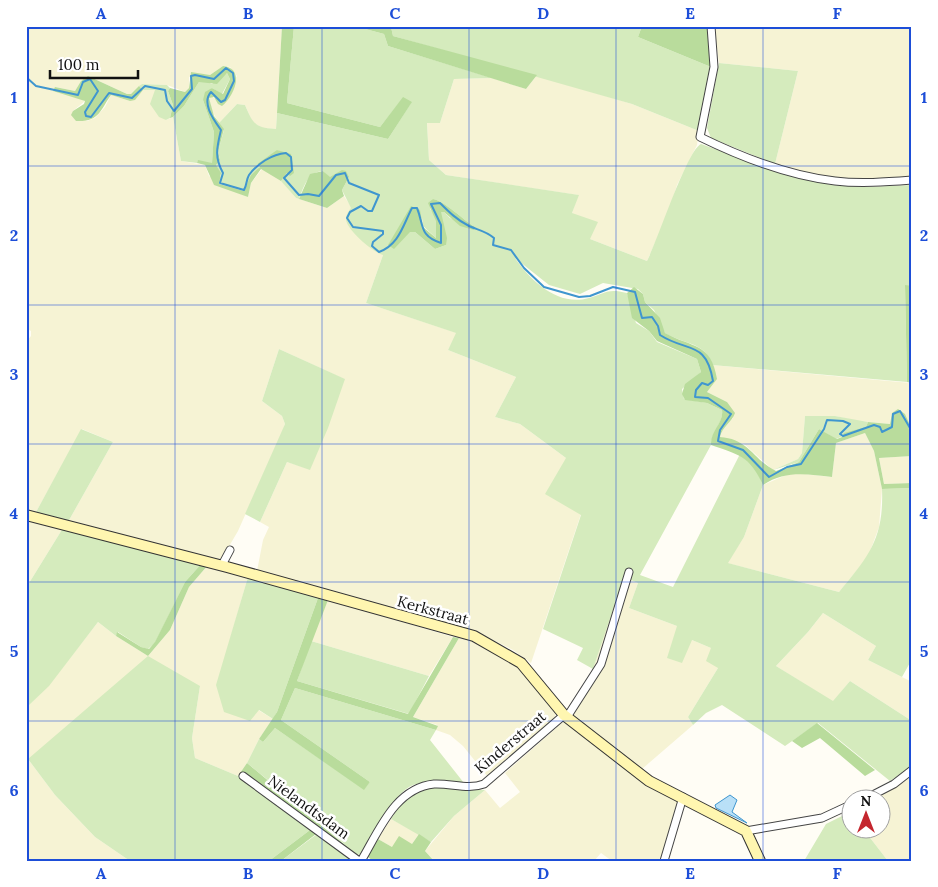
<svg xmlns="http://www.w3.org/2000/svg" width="938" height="887" font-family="Lora,serif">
<rect width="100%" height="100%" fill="#fffdf5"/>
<!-- farmland -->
<path fill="#f6f3d4" d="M26,26H282L276,129L263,128L253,123L245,105L237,104L219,123L212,111L209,98L211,96L218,101L237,76L230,67L223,66L210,75L202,74L189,77V88L185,92L167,85L142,84L131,94H127L88,76L81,81L75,91L55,87L85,101L73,111L87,121L95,118L105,107L111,95L130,101L143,90H155L166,120L173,117L181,161L205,165L209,176L248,197L251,183L262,169L278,177L296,198L327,208L344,196L383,255L366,303L457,333L448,350L516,377L495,417L520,424L566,458L581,514L531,663L513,650L473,630L257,571L263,540L269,527L260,522L287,462L310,469L344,379L279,349L262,401L282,416L285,424L283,430L238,531L221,560L68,522L113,442L82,429L35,514L26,512V342L31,336V331L26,328Z
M714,26H912V177L837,180L775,164L798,71L719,63Z
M537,75L632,104L699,131L697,145L677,185L669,211L647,261L590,239L572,213L578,195L446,175L429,160L427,122L440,123L454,79L492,78L526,89Z
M712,365L911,383L912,424L910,425L905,414L891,415L890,424L858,421L835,416H805L802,453L798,459L773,470L744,444L720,437L722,431L733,418L727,402L707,392L714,383L716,376Z
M865,433L874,451L882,489L879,527L868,557L839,592L727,563L744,537L763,485L786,475L796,473L832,477L836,443Z
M912,456V483L884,484L879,458Z
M26,518L63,528L26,588Z
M208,565L248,577L217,685L273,719L259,739L247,763L238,776L195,758L192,738L200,686L28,759L55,795L95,837L130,861H26V708L48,686L98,622L116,636L148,656L170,630L189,587Z
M623,577L638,583L629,608L677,626L692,640L711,648L718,668L688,717L693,725L642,769L567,711L593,669Z
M328,600L453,637L429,676L311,641Z
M823,613L876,646L868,660L912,682V721L850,681L833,702L776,666L808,632Z
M459,638L473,640L519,666L556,713L554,719L488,777L463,746L450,735L436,730L437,725L413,717Z
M563,722H566L635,777L678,801L662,861H612L601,853L594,861H434L425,851L454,816L485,790L500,808L520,792L505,773Z
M912,777V860L888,861L864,830H880V800L875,799Z
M391,819L419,834L412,844L392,847L378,839Z"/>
<!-- green -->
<path fill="#d5ebbd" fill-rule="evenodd" d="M294,26H354L384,34L388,46L492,78L454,79L440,123H427L429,160L446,175L579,195L572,213L598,222L590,239L647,261C658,240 687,150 701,144L760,165L831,185L868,187L912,185V286H905L907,382L712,365C706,342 683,344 665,333L654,310L645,302L643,294L638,289L603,283L580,294L549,285L515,258C531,281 558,307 589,298C606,293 608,288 627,293L636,323L649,331L657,342L697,359L701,372L682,389L684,399L707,403L722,410C724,423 711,431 711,445L640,575L673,587L740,454L755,468L763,485L744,537L728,563L839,592C869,556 884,538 882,489L912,488V659L902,677L868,660L876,646L823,613L808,632L776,666L833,701L850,681L912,721V766L890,781L818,723L785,746L722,705L706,713L693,725L688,717L718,668L706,661L711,648L692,640L682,663L667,658L677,626L629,608L638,583L624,577L593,669L577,660L583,648L543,629L581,515L545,494L566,458L520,424L495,417L516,377L448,350L456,333L366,303L383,255C373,252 351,233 347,223C344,217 348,212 351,208L342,190L349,177L330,178L323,171C308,172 304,186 299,199L296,198L281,181L287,173L278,150L257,164L260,167L244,191L227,187L218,182L221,175L216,165L220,159L218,152L224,130L219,123L237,104L245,105C253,123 254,128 276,129L277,113L388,139L411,103L403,98L380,127L287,103ZM433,199C445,201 463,220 475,227L450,218L444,212H440L446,245L435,249L415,232H409L404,237L389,244L394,236L422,218L423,226L436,238C439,229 437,216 430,209Z
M388,26H642L638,37L711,67L699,131L632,104L393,36L391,27Z
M719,63L798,71L775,164L711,138L707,128Z
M227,73L230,79L222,94L212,88L203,100L214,132L212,164L198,161L197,163L181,161L173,117L184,106L199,82L205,81L212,84Z
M142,84L167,85L170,88L168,91L173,105L170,118L166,120L159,117L150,104L155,90H143L139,86Z
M279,349L345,379L328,428L310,470L287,462L260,522L245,514L285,424L282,416L262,401Z
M805,416H835L868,422L866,427L836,439L819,429L799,462L773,470L798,459L802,453Z
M81,429L113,442L68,522L35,514Z
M63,528L202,563L185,582L155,643L148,649L141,647L118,632L116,636L98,622L49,686L26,708V588Z
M248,577L318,598L277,712L273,719L259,710L250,721L224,712L216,685Z
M311,641L429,676L409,714L297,681Z
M148,656L200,686L192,738L195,758L238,776L310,830L269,861H130L95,837L55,795L28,759Z
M295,688L436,730L430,740L464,783C448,781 428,780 413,785C394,792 373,836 361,854L356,855L326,827L247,763L259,739L263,742L275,728L364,789L370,782L281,720Z
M434,787L485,790L454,816L431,842L391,819C402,801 413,792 434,787Z
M850,812V830H864L888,861H804L826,824Z
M317,834L344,856L347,854L354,861H281Z"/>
<!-- forest -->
<path fill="#b9dc9c" d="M282,26H294L287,103L380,127L403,97L412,102L388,139L277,113Z
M354,26L391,27L393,36L537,75L526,89L388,46L384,34Z
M642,26H709L711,67L638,37Z
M223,66C246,68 234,97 222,106L218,104L214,97L209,98L214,116L224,129L218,152L220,160L216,165L221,173L219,184L244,191L251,175L260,167L257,164L277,150L291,154L294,173L290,176L287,173L281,181L261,169L251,183L248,197L214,185L205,165L197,163L198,160L212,163L214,132L203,100L205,92L212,88L223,94L230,79L227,73L217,84L199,82L184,106L173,117L170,118L173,105L168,91L170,88L185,92L189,88L191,72L210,75Z
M88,76L127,94H131L139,86L143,90L135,100L130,101L111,95C100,110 100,122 76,121L71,115L73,111L84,104L85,101L53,91L55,87L75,91L81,81Z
M342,170L346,171L349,177L342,190L344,196L327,208L299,199L310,174L323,171L330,177Z
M433,199C445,201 463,220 475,227L474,230L460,226L444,212H441L447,238L446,245L435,249L415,232H410L394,249L388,245L411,206L420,210L423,227L436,238V221L428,203Z
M905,285L912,286V383L907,382Z
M634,287L643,294L645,302L660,318L665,333C692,348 711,342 717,379L707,392L727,402L735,413C732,422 722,427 720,437C750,439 754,461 776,471L799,462L819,429L837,439L842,437L844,433L866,427L868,422L890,424L892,413L898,409L905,414L910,425L912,424V456L879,458L884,484L912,483V488L882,489L874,451L865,433L836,443L832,477C807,474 785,470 763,485C749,455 739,455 711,445C710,431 724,423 722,410L707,403L685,400L682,394L685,384L701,372L697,359L657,341L649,331L632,318L627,293Z
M202,563L208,565L189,587L170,630L148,656L116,636L117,632L141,647L149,649L155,642L185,582Z
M318,598L328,600L297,681L408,714L453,637L459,638L413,717L438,726L436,730L295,688L281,720L370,782L364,790L275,728L263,742L259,739L277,712Z
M817,723L875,770L865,776L820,738L802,748L792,741Z
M247,763L351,850L344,856L316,834L281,861H269L310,830L238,776Z
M419,834L431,842L425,851L434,861H373L368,857L378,839L392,847L399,836L412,844Z"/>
<!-- water -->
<path fill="#b9e0f7" stroke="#3f96cf" d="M730,795L737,800L732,812L747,823L716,808L715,805Z"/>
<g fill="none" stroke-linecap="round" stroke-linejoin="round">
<!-- stream -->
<path stroke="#3f96cf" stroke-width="2" d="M26,77L36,86L78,95L83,82L90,79L98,91L85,112L86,116L91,117L109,93L132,98L145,86L165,90L167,101L174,111L192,89L191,76L195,75L214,79L226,68L233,73L234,81L225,100L221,102L211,92C201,103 214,120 221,130C217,147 214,157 223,173L220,183L244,190C247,185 246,180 249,175C257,164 272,154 286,153L291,157L292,170L284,178L299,195L308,194L319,196L336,175L345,173L349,183L379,195L372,211H368L361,206L350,212L347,218L353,227L383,231V234L373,242L372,246L379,252C399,245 403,225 412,208H417C424,225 419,236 441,243V225L431,204L440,203C449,212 457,220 469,226C478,230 486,231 494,238L493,245L511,250L524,268L544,287L579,297L590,296L613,287L635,292L642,318L652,317L658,326L660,335C688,353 706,340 713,381L708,385L702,383L696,390L695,397L708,398L731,414L720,430L718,441L743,450L769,477L787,467L801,464L824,429L827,420L843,421L850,424L840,434L843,436L874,425L880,427L882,432L892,427L893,414L900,411L910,428L912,427"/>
<defs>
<path id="street" d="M711,26L714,67L700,137C741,157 789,176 835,181C860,184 886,182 912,180
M222,565L230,550
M567,717L601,664L629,572
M243,776L359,861
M863,800L894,784L912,770
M746,831L822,818L850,805
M361,861C379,831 395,788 434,784C451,783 468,790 484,784L564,715
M664,861L683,797"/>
<path id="secondary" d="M26,515L227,567L474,636L521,663L564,715L649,781L746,831L760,861"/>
</defs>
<!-- street casing -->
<use href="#street" stroke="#444" stroke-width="9"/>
<!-- secondary casing -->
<use href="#secondary" stroke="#333" stroke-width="12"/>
<!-- street -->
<use href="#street" stroke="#fff" stroke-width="7"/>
<!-- secondary -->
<use href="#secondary" stroke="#fff6b0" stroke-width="10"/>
</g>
<!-- grid -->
<path fill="none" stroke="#1d4ed8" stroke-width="1" stroke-opacity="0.55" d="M175,26V861M322,26V861M469,26V861M616,26V861M763,26V861M26,166H912M26,305H912M26,444H912M26,582H912M26,721H912"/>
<g text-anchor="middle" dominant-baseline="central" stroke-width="5" stroke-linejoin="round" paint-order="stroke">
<!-- street labels -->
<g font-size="15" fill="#111" stroke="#fff">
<text transform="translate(433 610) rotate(15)">Kerkstraat</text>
<text transform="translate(510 742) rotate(-40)">Kinderstraat</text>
<text transform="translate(309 807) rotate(36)">Nielandtsdam</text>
</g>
</g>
<!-- border -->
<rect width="938" height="887" fill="none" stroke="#ffffff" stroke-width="55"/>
<!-- north arrow -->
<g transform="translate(866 814)"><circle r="24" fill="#ffffff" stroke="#a0a0a0"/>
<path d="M0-4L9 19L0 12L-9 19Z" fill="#c4262e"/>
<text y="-8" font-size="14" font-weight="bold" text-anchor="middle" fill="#111111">N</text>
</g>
<!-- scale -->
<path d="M50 70v8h88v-8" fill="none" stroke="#111111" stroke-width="2.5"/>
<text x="58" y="70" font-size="15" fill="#111111" stroke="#ffffff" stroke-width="4" paint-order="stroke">100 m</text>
<rect x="28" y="28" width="882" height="832" fill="none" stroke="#1d4ed8" stroke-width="2"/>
<g font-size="16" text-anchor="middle" font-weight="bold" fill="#1d4ed8">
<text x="101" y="19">A</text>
<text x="248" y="19">B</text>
<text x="395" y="19">C</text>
<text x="543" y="19">D</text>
<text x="690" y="19">E</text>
<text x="837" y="19">F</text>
<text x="14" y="103">1</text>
<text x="924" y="103">1</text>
<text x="14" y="241">2</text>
<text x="924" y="241">2</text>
<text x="14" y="380">3</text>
<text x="924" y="380">3</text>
<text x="14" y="519">4</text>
<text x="924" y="519">4</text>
<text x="14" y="657">5</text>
<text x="924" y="657">5</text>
<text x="14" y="796">6</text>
<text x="924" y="796">6</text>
<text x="101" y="879">A</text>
<text x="248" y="879">B</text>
<text x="395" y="879">C</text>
<text x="543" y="879">D</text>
<text x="690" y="879">E</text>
<text x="837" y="879">F</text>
</g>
</svg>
